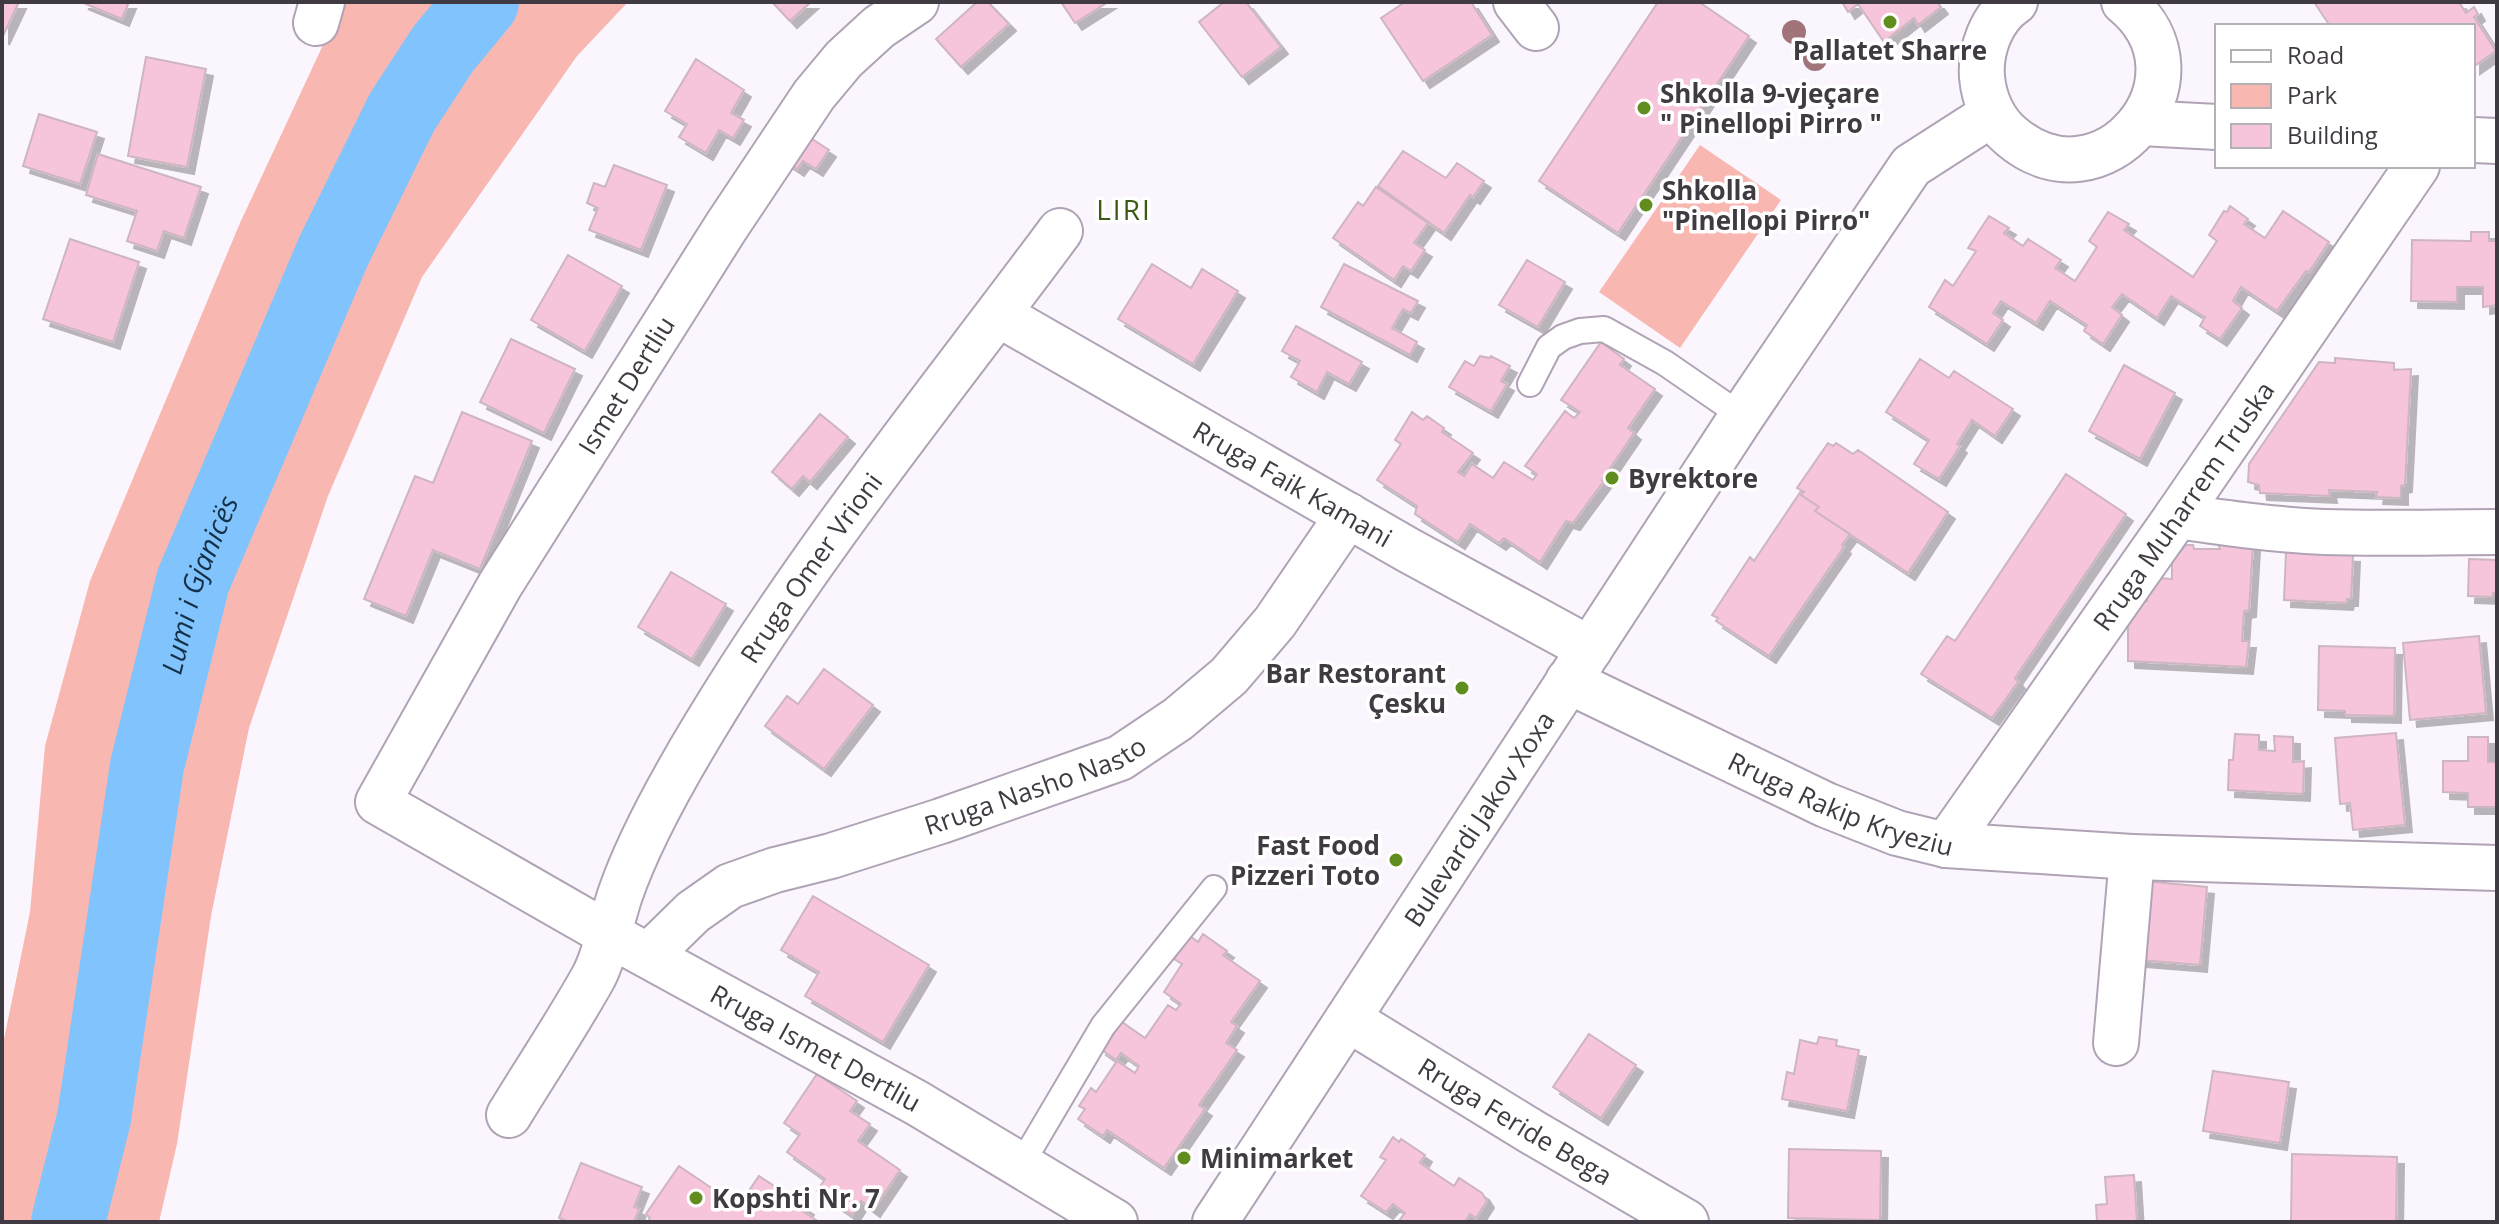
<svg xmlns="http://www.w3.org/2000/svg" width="2499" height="1224" font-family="'Open Sans',sans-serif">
<defs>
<filter id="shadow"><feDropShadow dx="7" dy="7" stdDeviation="0" flood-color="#0004"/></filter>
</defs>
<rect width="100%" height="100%" fill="#fbf6fe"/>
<!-- green -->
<path fill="#f9b7b1" d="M347,2H628L577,56L422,277L328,496L249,728L211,916L177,1144L159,1222H2V1049L30,912L45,746L90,581L240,223L336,17Z
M1700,145L1781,200L1680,348L1599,292Z"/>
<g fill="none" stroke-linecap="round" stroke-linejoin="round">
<!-- river -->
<path stroke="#81c4fd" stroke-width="74" id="s1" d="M68,1222L94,1118L147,766L193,581L334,250L402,112L443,49L482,2"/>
</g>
<!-- building -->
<path fill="#f7c5db" stroke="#cdb6c0" stroke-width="2" filter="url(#shadow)" d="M2,2H19L2,38Z
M81,2H129L122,19Z
M772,2H811L790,21Z
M977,2H988L1009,24L961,67L936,39Z
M1061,2H1108L1075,23Z
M1224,2H1246L1281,47L1242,77L1199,22Z
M1405,2H1471L1492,35L1423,81L1381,18Z
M1658,2H1699L1749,36L1618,233L1539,181Z
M1842,2H1937L1941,7L1918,25L1914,18L1884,42L1858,4L1848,12Z
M2314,2H2459L2466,13L2474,7L2478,14L2474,17L2496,51L2473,67V26H2322L2328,23Z
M146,57L206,69L187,167L128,156Z
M696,59L744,90L731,113L744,120L733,138L719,130L706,153L679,137L687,124L665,111Z
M39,114L97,132L80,184L23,166Z
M800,131L829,150L816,169L803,161L797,169L782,159Z
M1403,151L1446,178L1457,163L1484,181L1473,197L1470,195L1444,233L1378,186Z
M98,154L201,187L184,238L164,231L157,251L127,241L137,211L86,195Z
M614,165L667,185L641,250L589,230L598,208L587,203L594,183L605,187Z
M1376,187L1428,223L1414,243L1425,250L1411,271L1403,266L1394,280L1333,238L1358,202L1363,206Z
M2230,206L2248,219L2244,224L2265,238L2283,211L2329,242L2309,272L2306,271L2277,311L2241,287L2233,301L2242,308L2220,339L2200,326L2205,317L2171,296L2157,318L2122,294L2112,307L2122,315L2103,344L2084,331L2087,325L2050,301L2036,323L2001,301L1993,313L2003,320L1987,344L1929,307L1945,280L1953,286L1976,251L1968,248L1989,216L2009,228L2004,233L2023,246L2028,239L2061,260L2055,268L2075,281L2097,247L2089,241L2108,212L2129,224L2124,230L2193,277L2217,241L2209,235L2224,211L2227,212Z
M2471,232H2489V241H2497V305L2483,307V287H2457V302L2411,301L2412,240L2471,241Z
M70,239L139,262L113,342L43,319Z
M568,255L622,286L585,351L531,320Z
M1527,260L1565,282L1538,327L1499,305Z
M1152,264L1191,288L1202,269L1238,291L1193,364L1118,319Z
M1344,264L1418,301L1411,313L1403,309L1392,328L1417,342L1410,355L1321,307Z
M1296,326L1362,362L1349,384L1327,372L1317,392L1291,377L1300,361L1282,351Z
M511,339L575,369L544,433L480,402Z
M1601,342L1624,359L1620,365L1655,389L1628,428L1634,433L1602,480L1604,481L1573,523L1566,521L1540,562L1504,538L1499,543L1470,524L1458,542L1415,514L1417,506L1377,480L1401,444L1395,440L1412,412L1423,420L1427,416L1444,428L1442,432L1473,453L1458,472L1464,476L1472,464L1493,478L1504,462L1533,480L1537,474L1525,466L1565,411L1574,418L1580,412L1561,400Z
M1480,356L1490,358L1491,356L1510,366L1501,381L1507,384L1491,411L1449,387L1465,361L1474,366Z
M2335,358L2394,363V370L2411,369L2405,485L2401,486V498L2376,497L2377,492L2329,490L2330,496L2260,493L2259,485L2248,482L2249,464L2319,362L2335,363Z
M1920,359L1949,378L1954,371L2013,409L1995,436L1972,420L1957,444L1960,446L1939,479L1914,464L1929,440L1886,412Z
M2124,365L2175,393L2140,459L2089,431Z
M462,412L532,441L480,569L433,550L406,616L364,599L415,476L433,483Z
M820,414L848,437L810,482L803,476L792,489L772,472Z
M1828,443L1833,446L1836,443L1853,454L1858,450L1948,512L1908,573L1815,511L1819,507L1801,495L1804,492L1797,488Z
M2066,474L2126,514L2015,678L2018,682L1992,718L1921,674L1947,636L1955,641Z
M1801,491L1804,492L1801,495L1819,507L1815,511L1850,534L1842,545L1844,547L1769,656L1716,621L1718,618L1712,615L1750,557L1754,561Z
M2218,543L2253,544L2249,610L2244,611L2242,641H2249L2246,667L2128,661V623L2143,602L2147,601V595L2158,578L2172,579V561L2186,545H2193L2194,549H2220Z
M2286,552L2353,555L2351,599H2347L2346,603L2284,600Z
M2469,559L2497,560V594L2493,593V597L2468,596Z
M671,572L726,604L692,659L638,627Z
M2479,636L2486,713L2410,720L2403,643Z
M2319,646L2395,648L2394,716L2345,715V711L2318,710Z
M824,669L873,705L824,769L765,726L787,696L798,704Z
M2396,733L2405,825L2353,830L2350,803L2340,804L2335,738Z
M2235,734L2259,735V750L2275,751L2274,736L2293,737V762L2304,761L2303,794L2228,790L2229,760H2233Z
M2468,737H2488V762H2497V807H2468V793L2443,792V761H2468Z
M2133,880L2207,887L2200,965L2127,959Z
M813,896L929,965L883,1042L805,996L819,972L781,950Z
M1203,934L1227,951L1223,955L1260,981L1231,1022L1237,1026L1226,1043L1237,1050L1199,1105L1205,1109L1164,1168L1107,1130L1103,1136L1078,1119L1085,1109L1079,1106L1091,1088L1096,1092L1117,1061L1135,1073L1139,1066L1121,1053L1116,1060L1099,1048L1119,1020L1145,1038L1168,1005L1176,1010L1181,1004L1164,992L1182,964L1174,959L1190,936L1198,942Z
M1589,1034L1636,1065L1601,1118L1553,1087Z
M1819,1037L1837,1040L1836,1046L1859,1050L1847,1111L1782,1099L1787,1072L1794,1074L1800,1040L1817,1044Z
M2213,1071L2289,1082L2280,1143L2203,1131Z
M817,1074L857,1101L850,1111L870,1124L858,1141L900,1170L873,1210L861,1201L852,1215L817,1191L825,1179L787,1152L800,1134L784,1123Z
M1393,1137L1399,1142L1401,1139L1425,1155L1420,1163L1454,1186L1459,1178L1482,1193L1487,1201L1476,1218L1470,1214L1465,1222H1398L1405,1213L1393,1204L1386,1212L1361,1196L1386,1160L1380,1157Z
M1789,1149L1881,1151L1880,1220L1788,1218Z
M2292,1154L2397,1157L2396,1222H2291Z
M581,1163L642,1187L634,1207L639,1209L634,1222H569L559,1218Z
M679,1166L719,1193L721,1189L741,1202L759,1176L807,1208L804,1212L819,1222H647L650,1218L646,1214Z
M2134,1175L2137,1222H2097L2096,1205L2107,1204L2105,1177Z"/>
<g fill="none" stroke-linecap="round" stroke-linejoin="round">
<defs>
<path id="lane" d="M1530,384L1549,347L1563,337L1580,331L1604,329L1665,363L1742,416
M1021,1165L1103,1026L1214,888"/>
<g id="street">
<path id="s2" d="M916,2L879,27L844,59L814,95L726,227L500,585L378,802L610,935L917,1103L1115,1222"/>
<path d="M1516,2L1536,28"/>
<path d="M316,23L322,2"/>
<path id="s3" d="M998,314L1408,550L1590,649"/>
<path d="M2177,516C2226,523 2275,530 2324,532C2382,534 2439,532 2497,532"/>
<path id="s4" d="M1568,681L1826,805L1897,833L1946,845L2132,857L2497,868"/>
<path id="s5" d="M1946,845L2177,516L2417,166"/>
<path id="s6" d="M649,955L693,912L730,886L775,870L831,856L941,821L1120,758L1178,719L1229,676L1275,622L1348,515"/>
<path id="s7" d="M1348,1019L1532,1132L1686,1222"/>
<path d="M2116,1043L2132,857"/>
<path id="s8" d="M509,1115C537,1069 568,1023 594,976C607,950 611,922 620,895C638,842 675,776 704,728C809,553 939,394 1060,231"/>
</g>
<g id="secondary">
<path d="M2015,2C1991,18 1980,50 1982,77C1984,100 1994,122 2011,136C2102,214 2217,78 2124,2"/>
<path d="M2141,123L2217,127"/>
<path d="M2473,140L2497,141"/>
<path id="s9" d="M1215,1222L1742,416L1911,166L1992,114"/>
</g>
</defs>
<!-- lane casing -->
<use href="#lane" stroke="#afa3b5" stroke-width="28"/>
<!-- street casing -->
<use href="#street" stroke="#afa3b5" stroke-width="48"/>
<!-- secondary casing -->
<use href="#secondary" stroke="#afa3b5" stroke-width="48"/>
<!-- lane -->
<use href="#lane" stroke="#fff" stroke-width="24"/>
<!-- street -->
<use href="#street" stroke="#fff" stroke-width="44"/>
<!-- secondary -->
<use href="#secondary" stroke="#fff" stroke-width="44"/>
</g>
<!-- trees -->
<g fill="#a1747a">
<circle cx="1794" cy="32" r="12"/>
<circle cx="1815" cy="59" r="12"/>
</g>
<!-- markers -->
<g fill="#618d1e" stroke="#fff" stroke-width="3">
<circle cx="1890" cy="22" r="8"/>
<circle cx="1644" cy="108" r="8"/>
<circle cx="1646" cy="205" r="8"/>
<circle cx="1612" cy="478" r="8"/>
<circle cx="1462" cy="688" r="8"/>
<circle cx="1396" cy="860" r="8"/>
<circle cx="1184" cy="1158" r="8"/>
<circle cx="696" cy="1198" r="8"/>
</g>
<g text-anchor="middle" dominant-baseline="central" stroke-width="7" stroke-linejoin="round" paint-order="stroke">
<!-- poi labels -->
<g font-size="26" font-weight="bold" fill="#403b42" stroke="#fff" text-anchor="start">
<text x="1890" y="50" text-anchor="middle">Pallatet Sharre</text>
<text x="1660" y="93">Shkolla 9-vjeçare<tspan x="1660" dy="30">" Pinellopi Pirro "</tspan></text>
<text x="1662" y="190">Shkolla<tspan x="1662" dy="30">"Pinellopi Pirro"</tspan></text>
<text x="1628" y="478">Byrektore</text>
<text x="1446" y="673" text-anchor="end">Bar Restorant<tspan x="1446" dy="30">Çesku</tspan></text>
<text x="1380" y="845" text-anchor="end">Fast Food<tspan x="1380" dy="30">Pizzeri Toto</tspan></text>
<text x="1200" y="1158">Minimarket</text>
<text x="712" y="1198">Kopshti Nr. 7</text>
</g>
<!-- street labels -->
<g font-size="26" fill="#403b42" stroke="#fff">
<text transform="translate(626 385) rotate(-58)">Ismet Dertliu</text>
<text stroke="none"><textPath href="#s3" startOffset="340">Rruga Faik Kamani</textPath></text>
<text stroke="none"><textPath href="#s5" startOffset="414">Rruga Muharrem Truska</textPath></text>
<text stroke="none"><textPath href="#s8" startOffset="628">Rruga Omer Vrioni</textPath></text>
<text stroke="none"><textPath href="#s6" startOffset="428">Rruga Nasho Nasto</textPath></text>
<text stroke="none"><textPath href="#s4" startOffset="300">Rruga Rakip Kryeziu</textPath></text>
<text stroke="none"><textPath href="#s9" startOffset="482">Bulevardi Jakov Xoxa</textPath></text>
<text stroke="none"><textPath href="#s2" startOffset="1472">Rruga Ismet Dertliu</textPath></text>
<text stroke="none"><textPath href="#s7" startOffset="196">Rruga Feride Bega</textPath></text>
</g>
<!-- neighbourhood labels -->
<g font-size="28" letter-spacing="2" fill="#3d5a15" stroke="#fff">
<text x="1124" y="209">LIRI</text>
</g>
<!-- water labels -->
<g font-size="28" font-style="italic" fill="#153149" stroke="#fff">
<text stroke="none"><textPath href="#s1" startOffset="652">Lumi i Gjanicës</textPath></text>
</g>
</g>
<!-- border -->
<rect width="2499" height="1224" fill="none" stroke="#403b42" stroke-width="8"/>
<!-- legend -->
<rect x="2215" y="24" width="260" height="144" fill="#ffffff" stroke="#b3b1b3" stroke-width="2"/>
<rect x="2231" y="50" width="40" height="12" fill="#ffffff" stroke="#b3b1b3" stroke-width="2"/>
<text x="2287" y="64" font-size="24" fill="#403b42">Road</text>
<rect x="2231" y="84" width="40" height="24" fill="#f9b7b1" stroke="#b3b1b3" stroke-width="2"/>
<text x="2287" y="104" font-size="24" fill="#403b42">Park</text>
<rect x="2231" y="124" width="40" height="24" fill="#f7c5db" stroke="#b3b1b3" stroke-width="2"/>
<text x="2287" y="144" font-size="24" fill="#403b42">Building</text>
</svg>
